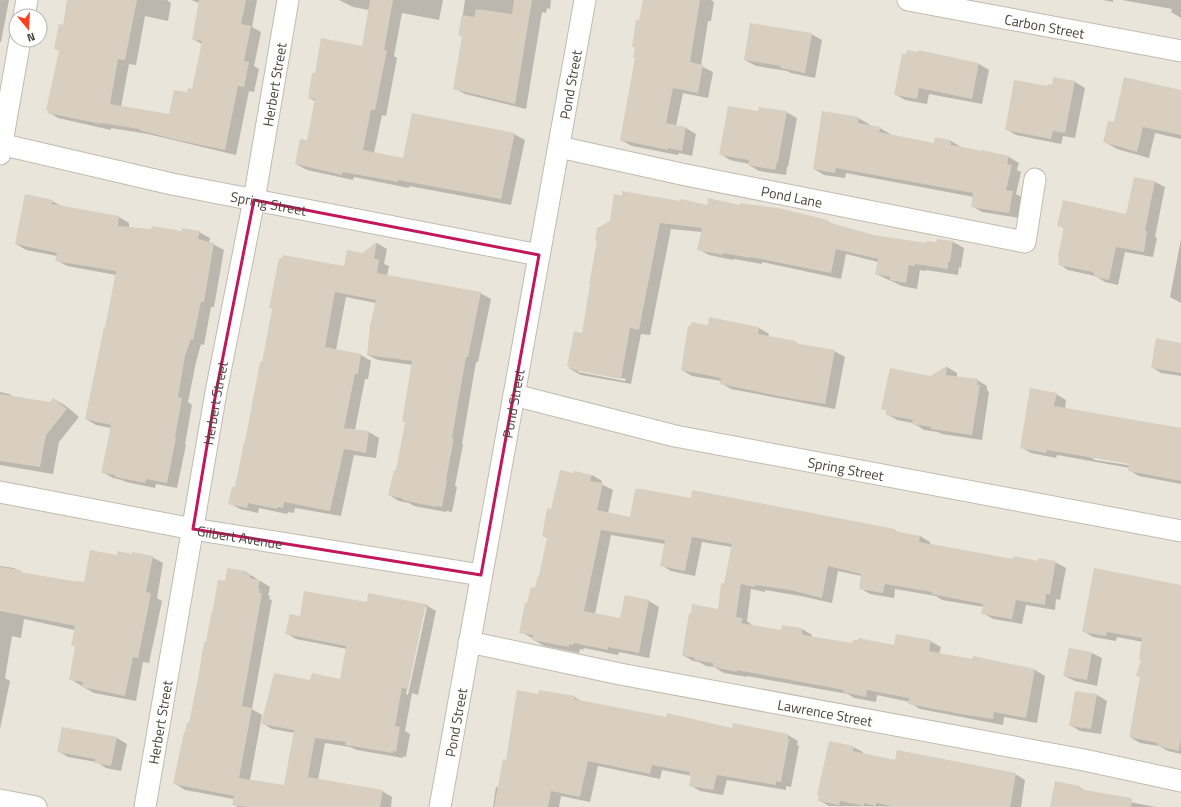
<svg xmlns="http://www.w3.org/2000/svg" width="1181" height="807" font-family="'Titillium Web',sans-serif">
<rect width="100%" height="100%" fill="#f6f3ec"/>
<!-- residential -->
<path fill="#eae5da" fill-rule="evenodd" d="M0,0H1181V807H0ZM16,16H40V40H16Z"/>
<!-- shadow -->
<path fill="#0003" fill-rule="evenodd" d="M0,0H9L1,42H0Z
M68,0H167L171,3L168,21L145,16L136,65L129,64L121,107L169,115L188,93L193,90L202,44L193,39L199,3L191,0H257L252,27L261,32L254,66L259,69L254,92L249,91L236,155L148,134L111,128V130L58,118L48,112L60,52Z
M339,0H443L439,20L402,13L394,56L397,58L386,116L382,115L374,153L404,159L514,134L525,140L511,205L409,186V188L354,177L353,180L307,170L296,164L308,142L315,101L309,98L315,74L363,47L369,10L353,7Z
M465,0H551L550,9L547,8L546,13L542,12L526,109L465,94L454,88L463,37L460,34Z
M644,0H711L714,2L711,21H708L701,66L713,72L708,98L683,93L676,126L686,128L696,134L692,156L679,153L678,155L632,146L621,140L636,59V48L633,46L640,21Z
M1103,0H1113V2Z
M1122,0H1181V18L1171,12L1172,9Z
M811,34L822,40L815,78L791,73L787,71L756,66L745,60Z
M919,51L979,64L989,70L982,104L929,94L927,104L905,100L895,94Z
M1075,82L1085,88L1075,138L1063,136L1061,144L1016,135L1006,129L1052,86Z
M1181,90V139L1155,133L1149,158L1117,149L1105,142L1115,123Z
M786,112L797,118L788,167H787L786,175L759,171L749,165V164L730,160L720,154L759,113Z
M858,118L869,124L868,126L880,128L890,134V135L935,144L936,138L951,141L961,147L1009,157L1019,163L1017,170L1021,172L1016,194L1023,198L1019,218L982,212L972,206L974,197L846,173L845,178L824,175L814,169Z
M1135,178L1155,182L1165,187L1155,237L1157,238L1153,257L1125,252L1118,285L1105,282L1095,276L1068,270L1059,264L1064,228L1059,225L1127,216Z
M52,201L63,207L119,217L129,223V228L182,232H199L210,238L209,242L224,250L214,307H211L204,345L201,344L196,362L188,402L192,405L185,444L186,445L177,488L156,484L155,488L126,482L122,480L113,478L102,472L111,428L96,425L86,419L106,329L116,275L67,266L56,260L57,256L26,250L16,244Z
M707,206H741L827,221L837,226L874,236L927,244L937,243L938,240L953,242L964,248L961,268L959,267L958,275L926,270V271L920,270L917,289L902,286L876,274L878,262L846,254L841,279L762,262V264L734,259L733,260L709,255L698,249L702,232L671,229L650,335L641,334L631,384L581,375L570,369L583,334L598,241ZM578,370L626,379L625,381L578,372Z
M1181,239V303L1170,297Z
M377,243L387,249L384,264L389,266L387,276L480,293L491,299L478,362H476L462,444L463,445L455,486L457,487L452,512L446,511V512L414,506L409,503L399,501L389,495L397,471L406,423L403,421L413,365L378,360L368,355L376,303L346,297L336,350L361,355L371,361L368,379H365L355,430L369,432L379,438L376,458L354,455L341,516L295,508L294,513L288,512L287,514L259,508L258,513L240,509L229,503L235,488L262,364L345,267Z
M708,326L759,328L769,334L768,337L795,342L799,345L834,351L845,357L835,409L731,389L721,383V381L692,376L682,370Z
M1181,344V376L1161,373L1152,367Z
M947,367L957,373V377L977,380L987,386V390L989,392L982,440L942,434L938,432L924,430L913,423L897,420L887,414V411L883,408Z
M0,392L9,394L15,398L50,403L54,399L66,406L79,417L59,442L53,474L0,465Z
M1056,394L1066,400L1065,409L1181,436V484L1139,476L1129,470L1130,468L1057,455L1056,458L1031,453L1021,447ZM1090,457L1134,464V466L1095,460Z
M574,474L592,475L602,481L601,484L613,490L608,513L631,518L691,499L895,530L899,533L920,536L930,542V544L1013,560L1055,562L1066,568L1060,600L1056,599L1055,610L1026,605L1022,624L993,619L983,613L984,607L942,600L936,596L895,589L894,598L870,594L860,588L862,576L838,571L832,603L801,596L765,590V592L751,589L747,621L752,625V626L782,631L783,626L802,629L812,635V637L853,644L895,646L930,641L941,647L939,654L973,660L974,657L1035,670L1045,676L1037,723L1004,717L1003,725L972,719L920,709L910,703V702L877,695L876,702L854,698L848,694L747,676V677L724,673L714,667L706,666L699,662L693,661L683,655L719,610L732,547L702,542L695,576L671,571L661,565L665,544L611,535L595,614L621,619L625,596L649,601L659,607L649,658L619,652L618,655L584,648L583,650L580,649L579,653L544,646L534,640V639L521,632L528,605L536,589L540,577L548,538L543,536L552,510Z
M118,556L152,557L163,563L157,598L162,601L157,625L149,663L143,662L136,701L94,693L70,679L76,647L72,645L75,630L24,619L21,638L12,636L5,678L10,681L0,729V566L14,568L25,574L85,583Z
M228,569L246,572L270,587L268,595L270,596L269,599L272,600L252,709L262,715L250,780L285,786L295,733L272,729L262,723L311,681H341L347,649L296,639L286,633L300,617L368,603L369,594L426,605L436,611L418,695L412,693L405,731L410,734L406,757L403,756V758L357,750L350,747L325,743L318,780L382,791L392,797L391,807H238L233,804L234,799L185,790L175,784L186,733L189,724L213,616L226,582ZM425,607H427L408,695L406,694Z
M1181,586V754L1168,751L1159,746L1140,743L1130,737L1141,678L1138,676L1142,660L1143,642L1117,637L1116,641L1093,637L1083,631Z
M1092,653L1102,658L1097,686L1075,681L1064,676Z
M1076,692L1097,695L1107,701L1101,734L1080,731L1070,725Z
M539,695L574,697L582,701L667,718L733,729L734,724L788,735L798,741L797,745L799,746L791,787L786,786V790L727,780L723,795L700,791L690,785L692,776L662,770L660,779L598,766L590,802L561,796L559,807H493L496,787L499,788L507,761Z
M117,738L127,744L121,771L106,768L96,762L68,757L58,751Z
M853,747L863,752V754L896,761L1015,774L1025,780L1021,807L829,806L819,800Z
M1079,787L1085,791L1119,800L1156,807H1051Z"/>
<!-- building -->
<path fill="#d8cfc1" d="M67,0H137L125,60L118,59L110,104L169,114L174,90L187,92L188,88L192,89L202,41L192,39L199,0H246L241,24L251,26L244,61L249,62L244,87L238,86L225,150L177,140L139,130V129L101,123V124L47,113L48,110H46L59,51L54,49L59,24L63,25Z
M370,0H393L384,50H387L375,110H371L363,150L403,158L412,113L515,133L501,199L398,180V182L343,172L342,175L295,164L300,139L307,140L315,99L308,98L312,73H315L321,38L362,46Z
M514,0H532L515,104L453,89L462,36L458,35L462,15L474,17L476,9L512,14Z
M643,0H700L690,62L703,65L698,93L673,88L666,123L686,127L682,151L668,148V150L620,140L635,58H633L635,47H632L636,20H639Z
M750,23L812,33L805,73L780,68L781,66L744,60Z
M907,50L918,52V50L979,63L972,99L919,88L917,99L894,95L902,54H906Z
M1053,77L1075,81L1065,133L1053,131L1051,139L1005,130L1014,80L1047,86L1048,84L1052,85Z
M1124,77L1181,90V135L1143,127L1137,152L1103,142L1108,121L1114,122Z
M728,106L758,111L759,107L787,111L778,162H777L775,170L748,165L749,160L719,155Z
M822,111L859,117L858,123L881,127L879,132L934,143L935,137L951,140V145L982,151V150L1009,156L1007,164L1012,165L1006,190L1013,191L1009,213L971,207L973,193L836,168L835,173L813,169Z
M1134,177L1155,181L1145,231H1147L1144,252L1116,247L1109,280L1095,277L1093,272L1058,265L1059,257L1058,256L1064,227L1057,226L1063,200L1126,214Z
M622,191L680,201L681,199L707,205L708,198L740,205V203L778,208L828,220L827,222L874,235L926,243L927,241L936,242L937,239L953,241L950,262H948V269L915,264V266L909,265L906,283L890,280V277L875,274L878,259L836,249L831,273L751,257V258L723,253V255L697,250L702,228L660,223L639,330L630,328L621,379L569,369V367L567,366L574,331L582,333L590,284H589L597,241L595,240L597,228L610,221L614,194L622,196Z
M25,194L53,200L52,204L119,216L118,226L151,229L152,226L182,231V228L200,231L198,239L214,243L204,302H201L193,340L191,339L185,356L178,397L182,398L175,437L176,438L167,483L146,479L145,483L115,477V475L101,473L111,425L85,419L104,327L105,328L116,271L55,261L57,253L15,244Z
M377,242L374,258L379,260L377,273L481,292L468,357H466L452,438H454L446,480H447L442,507L436,506V507L402,500L403,499L388,495L394,470H396L405,422L402,421L412,361L367,355L370,326L376,300L335,292L325,347L361,354L358,374H355L344,428L369,431L366,453L344,449L330,511L284,502L283,508L278,507L277,509L248,503L247,508L228,504L232,487H235L244,442H245L260,362H262L272,309L269,308L279,258H282L283,255L344,266L347,250L362,253Z
M709,317L759,327L758,334L796,341L795,343L835,350L825,404L783,397L720,384L721,378L681,370L688,326H691V322L708,325Z
M1156,338L1181,343V373L1151,368Z
M947,366L946,375L978,379L977,385H980L972,435L931,429V427L912,424L913,420L886,415V410L881,409L890,368L930,376Z
M1030,388L1057,393L1054,406L1181,428V481L1128,471L1129,464L1047,450L1046,453L1020,448Z
M0,394L50,402L53,398L67,409L46,435L40,467L0,461Z
M560,470L573,473L574,471L592,475L590,481L603,483L597,510L630,517L635,489H642L691,498L692,490L895,529V531L920,536L919,542L1013,559V556L1038,561V558L1056,561L1050,594H1046L1045,605L1016,600L1012,619L981,614L983,604L931,594L932,592L885,584L883,593L859,589L861,574L828,566L822,598L790,590L755,585L754,587L741,584L736,617L743,618L741,623L781,630L782,625L802,628V634L809,636L852,643L853,640H858V638L894,645L896,634L931,640L929,651L972,659L973,656L1035,669L1026,718L994,712L993,719L961,714L908,704L909,698L867,690L866,697L843,692L844,690L737,670V672L713,667V663L694,660L695,658L682,655L689,613L691,614L692,604L718,609L721,583H724L732,544L692,537L685,571L660,566L665,540L601,530L584,611L620,618L625,595L649,600L639,653L608,647V650L574,643L573,645L569,644V647L532,640L533,635L519,633L525,603H527L531,587L535,588L538,575L539,576L547,537L542,536L547,508L551,509Z
M90,550L117,555V551L132,554V552L153,556L146,592L151,593L146,619L138,658L133,657L125,696L82,687L83,682L69,680L75,646H71L75,626L0,611V567L21,570L20,572L78,582V581L84,582Z
M227,568L246,571L245,573L250,574V578L260,580L258,589H260L259,593H262L242,706L252,708L239,778L284,785L294,730L261,724L274,673L310,680L312,673L340,679L346,646L285,634L290,614L300,616L304,591L367,602L368,593L426,604L408,689L402,688L395,726L400,727L396,752L393,751V753L345,745L346,742L315,738L308,777L383,790L380,807H248L232,805L234,796L173,784L184,732H185L187,723H189L198,678L204,642H206L211,614H212L218,580L225,581Z
M1094,568L1181,585V738L1179,751L1157,746L1158,743L1129,737L1140,677L1136,676L1141,660L1139,659L1142,638L1107,632L1106,636L1082,632Z
M1069,648L1092,652L1087,680L1063,676Z
M517,690L538,694L539,690L575,696L574,699L666,717L667,713L732,728L733,723L788,734V739H789L781,782L776,781V785L717,775L713,790L689,786L691,775H689L690,772L652,765L650,774L588,761L580,797L551,791L548,807H494L503,759L506,760Z
M1075,691L1097,694L1091,729L1069,726Z
M62,727L117,737L111,766L94,763L95,759L57,752Z
M829,741L854,746L853,751L895,760L897,750L1016,773L1010,807H898L876,803V806L864,803V806L840,801L839,805L818,801L819,795H817Z
M1055,781L1080,786L1079,789L1132,798L1131,807H1050Z"/>
<g fill="none" stroke-linecap="round" stroke-linejoin="round">
<defs>
<g id="minor">
<path id="s1" d="M908,0L1181,51"/>
<path d="M24,16L27,0"/>
<path id="s2" d="M0,144L172,184L539,255"/>
<path id="s3" d="M559,147L686,175L1025,242L1035,179"/>
<path d="M0,154L20,40"/>
<path id="s4" d="M514,395L675,436L1181,531"/>
<path id="s5" d="M0,492L193,529L481,575"/>
<path id="s6" d="M469,642L620,674L1084,760L1181,781"/>
<path d="M0,800L36,807"/>
<path id="s7" d="M145,807L216,392L254,200L288,0"/>
<path id="s8" d="M440,807L585,0"/>
</g>
</defs>
<!-- minor casing -->
<use href="#minor" stroke="#c2bbae" stroke-width="23"/>
<!-- minor -->
<use href="#minor" stroke="#fff" stroke-width="21"/>
</g>
<!-- marked area -->
<path fill="none" stroke="#c2185b" stroke-width="3" stroke-linejoin="round" d="M254,200L539,255L481,575L193,529L216,392Z"/>
<g text-anchor="middle" dominant-baseline="central" stroke-width="3.5" stroke-linejoin="round" paint-order="stroke">
<!-- street labels -->
<g font-size="14" fill="#4b4439" stroke="#fff">
<text stroke="none"><textPath href="#s1" startOffset="139">Carbon Street</textPath></text>
<text stroke="none"><textPath href="#s7" startOffset="734">Herbert Street</textPath></text>
<text stroke="none"><textPath href="#s8" startOffset="734">Pond Street</textPath></text>
<text stroke="none"><textPath href="#s3" startOffset="238">Pond Lane</textPath></text>
<text stroke="none"><textPath href="#s2" startOffset="275">Spring Street</textPath></text>
<text stroke="none"><textPath href="#s7" startOffset="410">Herbert Street</textPath></text>
<text stroke="none"><textPath href="#s8" startOffset="410">Pond Street</textPath></text>
<text stroke="none"><textPath href="#s4" startOffset="340">Spring Street</textPath></text>
<text stroke="none"><textPath href="#s5" startOffset="244">Gilbert Avenue</textPath></text>
<text stroke="none"><textPath href="#s6" startOffset="363">Lawrence Street</textPath></text>
<text stroke="none"><textPath href="#s7" startOffset="86">Herbert Street</textPath></text>
<text stroke="none"><textPath href="#s8" startOffset="86">Pond Street</textPath></text>
</g>
</g>
<!-- north arrow -->
<g transform="translate(28 28) rotate(162)"><circle r="19" fill="#ffffff" stroke="#b7b4b0"/>
<path d="M0-3L7 15L0 10L-7 15Z" fill="#fc3f1d"/>
<text y="-6" font-size="11" font-weight="bold" text-anchor="middle" fill="#4b4439">N</text>
</g>
</svg>
